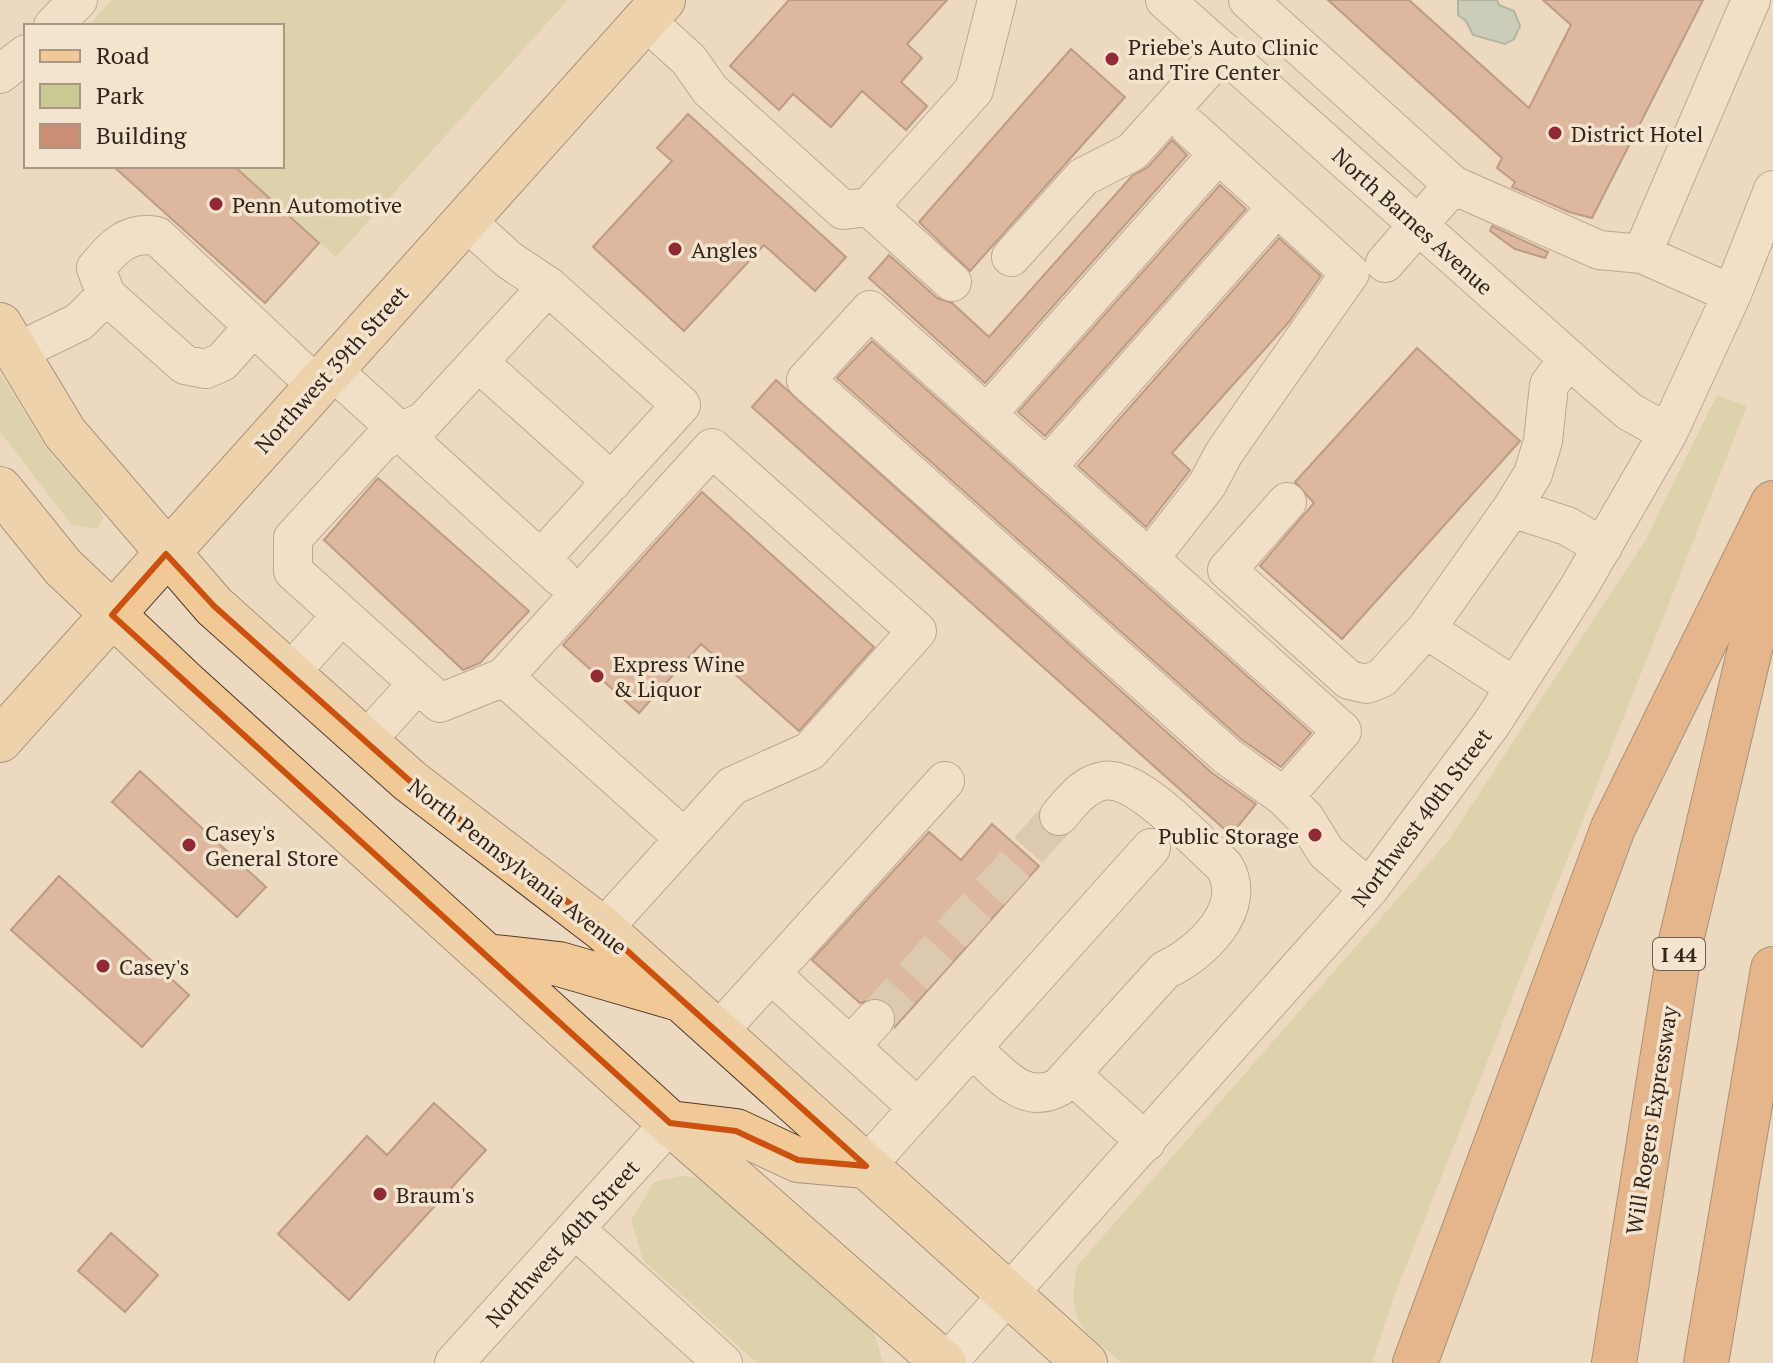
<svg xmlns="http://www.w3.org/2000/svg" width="1773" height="1363" font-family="'PT Serif',serif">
<rect width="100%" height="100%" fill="#ecd9bf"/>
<!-- green -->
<path fill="#cac993" d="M112,0H566L567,1L336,257L235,166H282V26H88Z
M0,373L48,451L97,506L103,518L98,529L72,525L0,432Z
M1717,395L1747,406L1395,1294L1372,1363H1122C1081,1328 1067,1324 1077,1266L1448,841L1645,541Z
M680,1176L707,1178L874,1331L883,1363H757L643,1260L631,1220L654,1182Z"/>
<!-- water -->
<path fill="#a2beb2" stroke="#6a8b7f" stroke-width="2" d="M1458,0H1497L1499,5L1514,11L1520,26L1514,39L1505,44L1473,35L1466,21L1458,15Z"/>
<!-- building -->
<path fill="#ca8e75" stroke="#83513e" stroke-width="2" d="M789,0H947L907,44L922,58L901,82L927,106L906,130L862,91L831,127L793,94L779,110L730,66Z
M1328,0H1409L1529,108L1571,25L1543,0H1703L1592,218L1569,212L1512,187L1515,182L1497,168L1502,158Z
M1071,49L1125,97L970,271L919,222Z
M688,114L846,257L815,291L764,245L684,331L593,247L672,161L657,148Z
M1172,140L1187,155L985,383L869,278L889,255L937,298L952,303L989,337L1132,176L1148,167Z
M113,166H234L319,243L265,303Z
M1220,185L1246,209L1045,436L1018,412Z
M1492,226L1548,252L1545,258L1515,249L1490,231Z
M1279,238L1321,276L1289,322L1172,453L1190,470L1146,527L1078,466Z
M872,341L1311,733L1281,767L1241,739L837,378Z
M1417,348L1520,441L1342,639L1260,566L1314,503L1295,482Z
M776,380L1212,773L1256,804L1231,835L752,407Z
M378,478L529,611L480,663L463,670L324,540Z
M702,492L874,647L799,731L701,644L639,713L563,645Z
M140,771L266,887L237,917L112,802Z
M992,824L1039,866L895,1027L896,1013L889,1002L879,997L860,1003L812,960L929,832L961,860Z
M59,876L189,995L142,1047L11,930Z
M434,1103L486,1150L349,1300L278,1234L367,1136L387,1155Z
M111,1233L158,1275L125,1312L78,1271Z"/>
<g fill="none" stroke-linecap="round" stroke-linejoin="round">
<!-- minor-tunnel -->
<path stroke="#c7b59e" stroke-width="38" stroke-dasharray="38 19" stroke-linecap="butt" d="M875,1019L1059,816"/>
<defs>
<path id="minor" d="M1165,0L1596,383L1630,412L1668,433
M1248,0L1453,185
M645,20L689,60L710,90L843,210L869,207L974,90L997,0
M53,26L78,0
M0,74L26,54
M869,207L952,282
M464,219L509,260L548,286L681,405L541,559
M1642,254L1751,0
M1011,257L1083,177L1132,152L1223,51
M1385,263L1453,185L1599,250L1642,254L1732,294
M253,327L222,362L206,369L185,365L106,295L96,268C114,247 127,231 157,236L316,385
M15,353L79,322L106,295
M478,362L612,482
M331,369L560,577
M987,414L1218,154
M1047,467L1277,207
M1287,502L1227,570L1349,680L1367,684L1382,678L1426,629L1512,508L1533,474L1543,441L1549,385L1568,359
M1512,508L1567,526L1603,547
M1149,559L1207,485L1224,453L1350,273L1189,127
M342,615L293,571V538L382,441L424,421L548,286
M1426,629L1515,687
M289,674L342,615L440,703L504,677
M365,742L418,683
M1284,797L1342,731L870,310L806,380L1227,756L1284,797L1305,818L1326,852L1369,889
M603,929L732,786L810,751L917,631L712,448L504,677L684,838
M771,974L918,1108
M718,1032L945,781
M850,1046L875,1019
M972,1048C998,1071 1023,1107 1059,1087L1165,970C1201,954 1250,907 1224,866C1199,844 1137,774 1103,781C1083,785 1072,801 1059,816
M1071,1074L1146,1142
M866,1166L1151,848
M575,1229L723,1363
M454,1363L670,1123
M947,1363L1369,889L1492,723L1579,587L1668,433L1732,294L1773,190"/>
<path id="major" d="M0,325L65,433L214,606L410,781L603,929L1085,1363
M0,489L63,567L182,680L670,1123L944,1363
M0,740L663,0
M486,956L559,964L676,998
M670,1123L736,1131L798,1160L866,1166"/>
<path id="highway" d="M1415,1363L1613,828L1773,503
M1614,1363L1681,941L1773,552
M1706,1363L1773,969"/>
</defs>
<!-- minor casing -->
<use href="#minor" stroke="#846a58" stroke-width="40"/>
<!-- major casing -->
<use href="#major" stroke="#52392c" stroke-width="46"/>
<!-- highway casing -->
<use href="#highway" stroke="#52392c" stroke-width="46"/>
<!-- minor -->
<use href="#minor" stroke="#f8e7d1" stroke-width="38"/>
<!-- major -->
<use href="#major" stroke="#f0c996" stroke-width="44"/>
<!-- highway -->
<use href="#highway" stroke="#db8c4f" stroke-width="44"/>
</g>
<!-- marked area -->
<path d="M0 0H1773V1363H0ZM166,554L214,606L410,781L603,929L866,1166L798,1160L736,1131L670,1123L112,615Z" fill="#ecd9bf" fill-opacity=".55" fill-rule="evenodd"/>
<path fill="none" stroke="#cd510e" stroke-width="6" stroke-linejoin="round" d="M166,554L214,606L410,781L603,929L866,1166L798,1160L736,1131L670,1123L112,615Z"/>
<!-- markers -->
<g fill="#922937" stroke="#f4e4ce" stroke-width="3">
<circle cx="1112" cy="59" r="8"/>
<circle cx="1555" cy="133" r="8"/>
<circle cx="216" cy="204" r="8"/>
<circle cx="675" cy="249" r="8"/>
<circle cx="597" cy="676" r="8"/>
<circle cx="1315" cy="835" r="8"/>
<circle cx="189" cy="845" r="8"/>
<circle cx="103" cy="966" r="8"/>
<circle cx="380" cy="1194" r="8"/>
</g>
<g text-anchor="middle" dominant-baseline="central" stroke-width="7" stroke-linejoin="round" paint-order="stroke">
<!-- shield labels -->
<rect fill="#f4e4ce" stroke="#6e5e51" stroke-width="2" x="1653" y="938" width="52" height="32" rx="6"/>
<g font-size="20" font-weight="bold" fill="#34251c">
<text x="1679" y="954">I 44</text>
</g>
<!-- poi labels -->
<g font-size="22" fill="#34251c" stroke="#f4e4ce" text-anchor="start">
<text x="1128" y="46">Priebe's Auto Clinic<tspan x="1128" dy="25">and Tire Center</tspan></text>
<text x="1571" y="133">District Hotel</text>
<text x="232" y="204">Penn Automotive</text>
<text x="691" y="249">Angles</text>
<text x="613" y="663">Express Wine<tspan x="613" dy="25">&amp; Liquor</tspan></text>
<text x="205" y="832">Casey's<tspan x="205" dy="25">General Store</tspan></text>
<text x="1299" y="835" text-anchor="end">Public Storage</text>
<text x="119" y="966">Casey's</text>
<text x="396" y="1194">Braum's</text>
</g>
<!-- street labels -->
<g font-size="22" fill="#34251c" stroke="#f4e4ce">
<text transform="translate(1413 221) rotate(42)">North Barnes Avenue</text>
<text transform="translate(331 369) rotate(-48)">Northwest 39th Street</text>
<text transform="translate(1421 817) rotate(-53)">Northwest 40th Street</text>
<text transform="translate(518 866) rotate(38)">North Pennsylvania Avenue</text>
<text transform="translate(1651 1120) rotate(-81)">Will Rogers Expressway</text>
<text transform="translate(562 1243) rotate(-48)">Northwest 40th Street</text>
</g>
</g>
<!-- legend -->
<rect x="24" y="24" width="260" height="144" fill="#f4e4ce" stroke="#a79887" stroke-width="2"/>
<rect x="40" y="50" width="40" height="12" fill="#f0c996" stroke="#a79887" stroke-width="2"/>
<text x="96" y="64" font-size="24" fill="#34251c">Road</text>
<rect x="40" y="84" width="40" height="24" fill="#cac993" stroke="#a79887" stroke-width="2"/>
<text x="96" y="104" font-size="24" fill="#34251c">Park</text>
<rect x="40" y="124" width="40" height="24" fill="#ca8e75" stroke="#a79887" stroke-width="2"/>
<text x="96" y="144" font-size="24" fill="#34251c">Building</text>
</svg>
